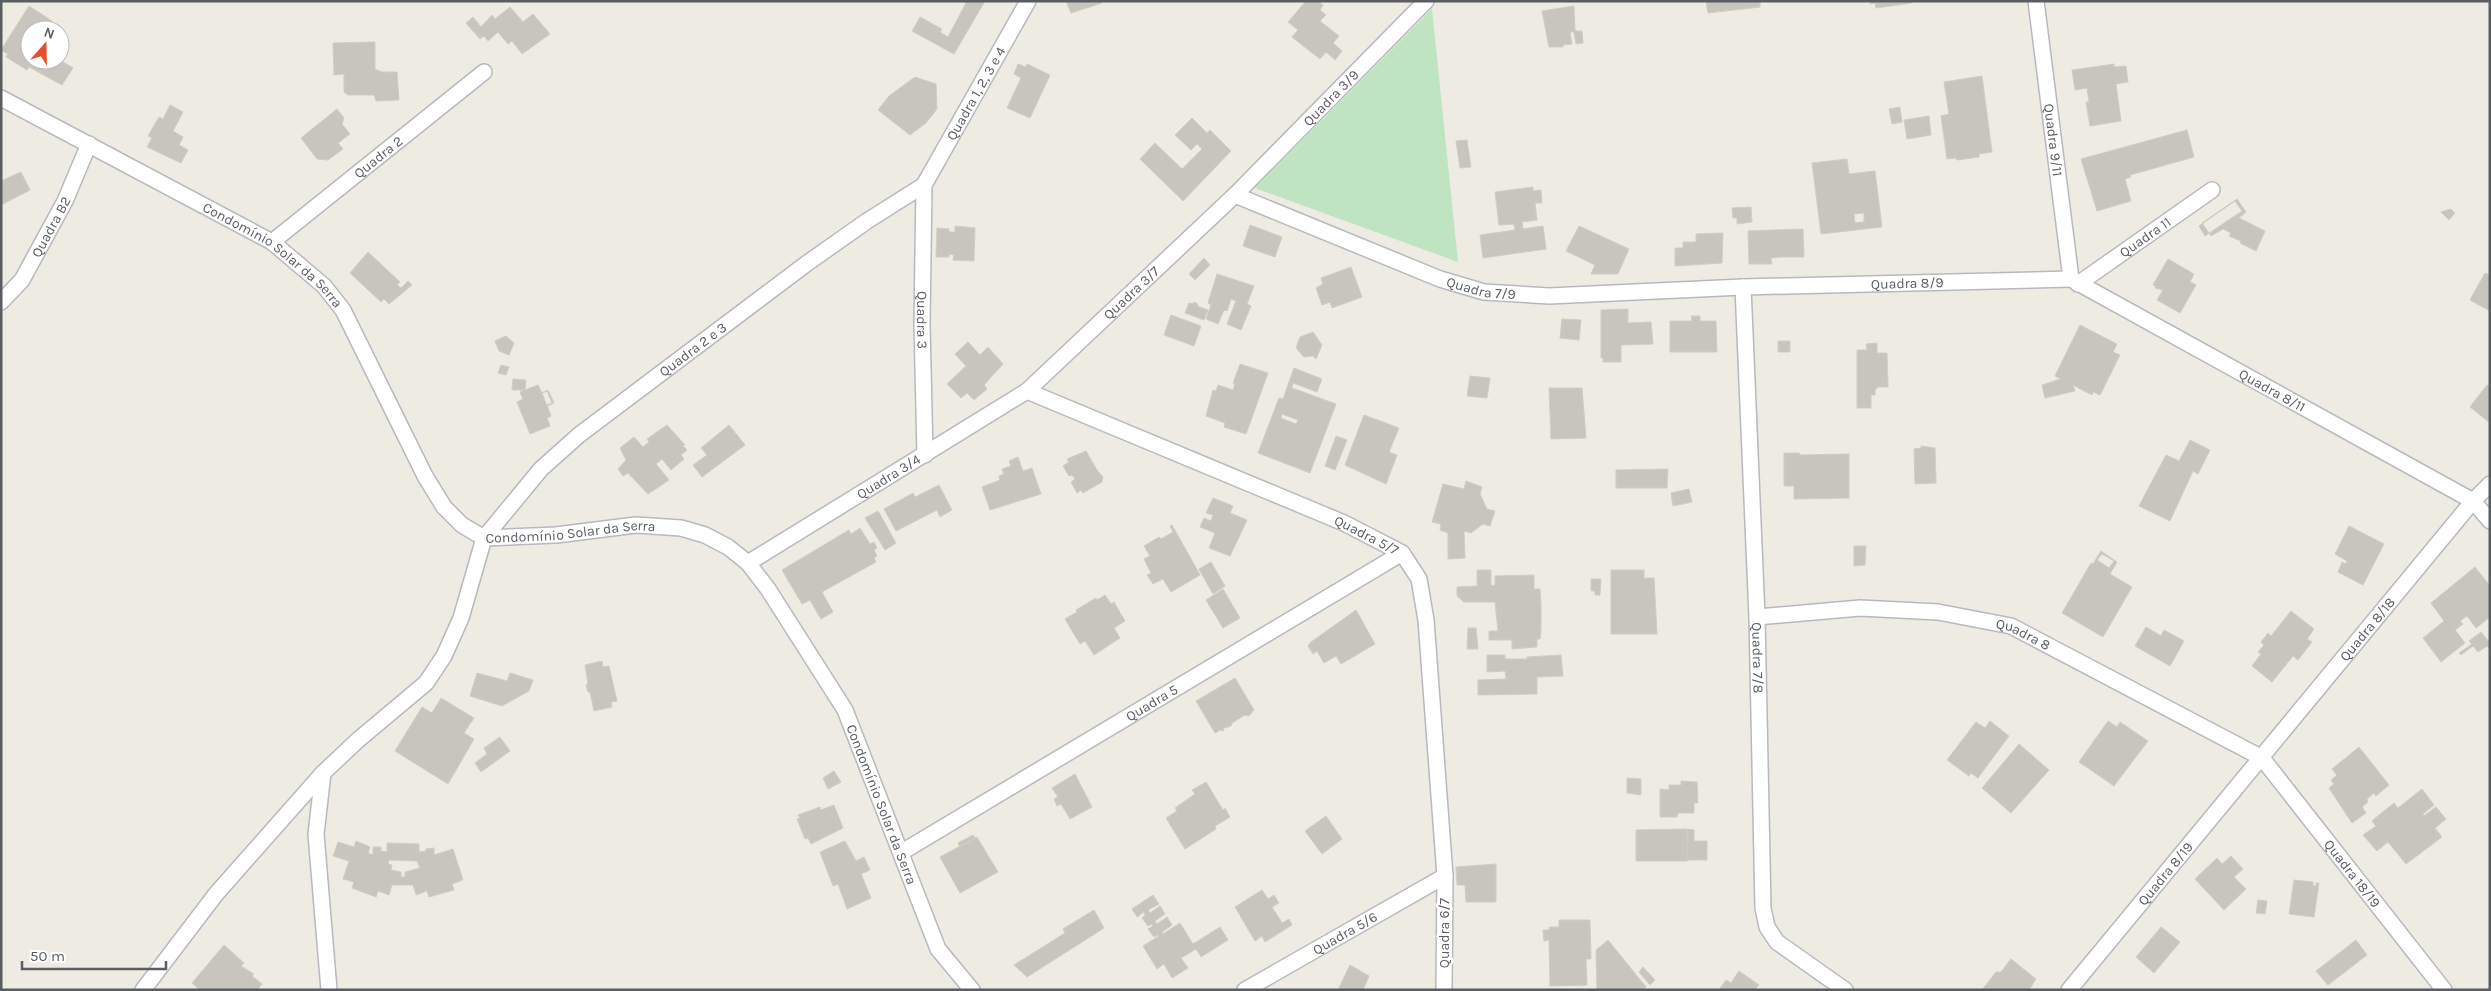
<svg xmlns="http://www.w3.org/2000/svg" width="2491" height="991" font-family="Karla,sans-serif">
<rect width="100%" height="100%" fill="#edebe2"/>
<!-- green -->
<path fill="#bee4c2" d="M1432,9L1458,262L1255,188Z"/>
<!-- building -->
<path fill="#c8c5bf" stroke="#d1cdc0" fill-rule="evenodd" d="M963,1H985L954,54L912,31L920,17L942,29L940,32L948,37L966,3Z
M1066,1H1102V3L1071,13Z
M1306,1H1317L1323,5L1320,10L1326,15L1320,21L1339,36L1333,43L1342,51L1335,60L1326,52L1320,59L1292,37L1298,30L1288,22Z
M1706,1H1760V7L1708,13Z
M1870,1H1911L1912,3L1876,8L1875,3L1870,4Z
M29,6L52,21L46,30H30V60H60L73,68L62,85L29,67L27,70L6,57L8,54L1,50Z
M1574,6L1575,31H1582L1583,43L1576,44L1574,32H1570L1572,44L1563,45V47H1549L1542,11Z
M510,7L523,22L533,14L550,34L522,54L512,41L508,44L498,32L488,41L484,36L480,39L466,23L473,17L481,27L492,15L495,19Z
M375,42V69L382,72H397L399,100L376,101L374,95H348L344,92V74L334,75L333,43Z
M1018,64L1026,67L1027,64L1050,75L1030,118L1007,108L1021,78L1014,74Z
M2114,64V67L2126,66L2128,82L2116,84L2121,121L2090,126L2086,102H2089L2087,88L2075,90L2072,70Z
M1982,76L1992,152L1979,154V157L1957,160L1956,158L1947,159L1941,116L1949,114L1944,82Z
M915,77L936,84L937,109L926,123L910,135L878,110L889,96Z
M170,105L183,112L173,131L183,137L179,145L188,150L181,163L147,147L152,138L148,136L159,117L163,119Z
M1900,107L1902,122L1892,124L1889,109Z
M337,109L344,118L342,124L350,134L338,143L343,149L328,160L317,159L301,138Z
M1929,116L1931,135L1907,139L1904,120Z
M1192,118L1207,133L1210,130L1231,151L1183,201L1140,159L1155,143L1182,169L1202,149L1197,144L1191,150L1175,135Z
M2187,130L2194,157L2130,175L2131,177L2125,179L2131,201L2097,211L2081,159Z
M1467,140L1471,167L1460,168L1456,141Z
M1847,159L1849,174L1875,171L1882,227L1821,234L1812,163ZM1864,213V222L1855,223L1854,214Z
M21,172L30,190L1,205V181Z
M1533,187V191L1541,190L1542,203H1535L1537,220L1522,222L1523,229L1543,226L1546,249L1483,258L1480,235L1515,230L1514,224L1499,225L1495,192Z
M2237,199L2246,212L2239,218L2265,231L2256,251L2240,243L2241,241L2229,236L2231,233L2223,229L2211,236L2202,223Z
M2235,201L2242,211L2205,236L2199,226Z
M1751,207L1752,222L1737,224V218H1733L1732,208Z
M2451,209L2455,213L2449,220L2441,212Z
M1250,225L1282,237L1275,257L1243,246Z
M955,226L975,228L974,261L953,260L954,255L949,254V257H936L937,228L949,229V232H955Z
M1579,226L1629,249L1618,274H1591L1595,265L1566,251Z
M1803,229L1804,257H1780L1771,258L1772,264H1749L1748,231Z
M1723,233L1722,263L1675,266V248H1683V242H1696V234Z
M368,252L400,282L397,285L401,288L408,281L412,285L389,304L384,299L381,302L350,273Z
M1204,258L1210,265L1195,280L1189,274Z
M2168,259L2194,274L2190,282L2196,285L2180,313L2157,300L2163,290L2155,288L2156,286L2153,285Z
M1351,267L1362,297L1332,308L1330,302L1322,305L1316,288L1323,284L1321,278Z
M2485,273L2490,275V311L2470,300Z
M1217,274L1254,286L1247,304L1251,306L1241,330L1227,324L1236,301L1231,299L1227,311L1224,310L1218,324L1206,319L1211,305L1208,303Z
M1194,302L1198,304L1197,306L1208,310L1204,320L1185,313L1189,303L1193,304Z
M1628,309V323L1651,322L1653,344L1621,345V362H1603V358H1601V310Z
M1171,315L1201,326L1194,346L1164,335Z
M1691,316H1700V321H1716L1717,352H1670V321H1692Z
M1562,319L1581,320L1579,340L1560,338Z
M2080,325L2117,344L2113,352L2120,355L2100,395L2093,392L2092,395L2073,385L2075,391L2045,398L2042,385L2061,379L2055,376Z
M1313,332L1322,345L1316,359L1313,356L1304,357L1296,348L1300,337Z
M506,336L514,343L509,355L499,351L495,341Z
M1778,341H1790V352H1778Z
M968,342L980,355L988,347L1003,364L984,385L987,389L974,400L967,393L961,398L947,384L966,366L955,354Z
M1877,343V353H1887L1888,387H1878L1875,390V395H1871V408H1857V350H1867L1866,344Z
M1240,364L1268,373L1246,434L1224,427L1225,423L1206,416L1213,390L1216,391L1218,385L1233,390L1235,384L1233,383Z
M501,365L509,367L506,375L498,373Z
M1294,368L1322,379L1317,392L1293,383L1292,388L1336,404L1310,473L1258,453L1279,398L1283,399ZM1282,414L1298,420L1296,424L1281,418Z
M1470,376L1490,378L1487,398L1467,396Z
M513,379L526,380L525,390L538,385L542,393L547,391L552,403L547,405L551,416L547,418L550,426L530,434L517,402L523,399L520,392L524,390H512Z
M2487,385L2490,387V423L2470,407Z
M1549,388H1582L1586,438L1551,439Z
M548,390L554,403L547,406L542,393Z
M1364,415L1399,428L1389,452L1397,455L1386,484L1345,465Z
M667,425L685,445L683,446L687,450L681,455L684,459L671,470L662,459L656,464L669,480L648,494L628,473L623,476L618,469L626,460L620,448L634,437L643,447L649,442L647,439Z
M729,425L745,445L702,477L693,465L707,455L701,448Z
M1336,436L1347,440L1335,470L1325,466Z
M2190,440L2210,450L2198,474L2193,471L2170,521L2139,506L2166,455L2179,461Z
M1921,446L1935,448L1936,483L1915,484L1914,449L1921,448Z
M1086,451L1097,470L1103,477L1102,482L1083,493L1081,490L1077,493L1071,482L1075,479L1072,475L1069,476L1063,466L1069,462L1067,459Z
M1784,453H1799L1800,455L1849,454V498L1794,499V486H1784Z
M1018,457L1023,471L1032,468L1041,494L990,510L982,487L1000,480L999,476L1004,474L1002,469L1011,466L1009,461Z
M1668,469L1667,488H1616V470Z
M1466,481L1482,487L1480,494L1487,509L1495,511L1490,526L1483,524L1471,533L1464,531L1465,558L1448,559V533L1440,530L1441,524L1432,522L1443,484L1464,489Z
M939,485L952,510L940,517L937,510L896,531L884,509L913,493L915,497Z
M1689,489L1692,502L1673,506L1671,493Z
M1213,498L1233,506L1230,513L1247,520L1230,556L1209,548L1215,533L1200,527L1204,518L1211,521L1213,515L1206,513Z
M878,511L896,543L885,550L865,518Z
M1172,525L1200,575L1171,592L1163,579L1153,584L1147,575L1151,573L1144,559L1150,556L1144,546L1159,537L1161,539L1173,532L1170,526Z
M2349,526L2384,544L2363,585L2338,572L2342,562L2346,564L2347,561L2335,554Z
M860,528L870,544L874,542L877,548L874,550L877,556L874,558L876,562L822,592L833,612L821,619L810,600L802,604L782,570L849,530L851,534Z
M1854,546H1866L1865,565L1854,566Z
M2101,551L2117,562L2110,574L2132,587L2103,637L2062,613L2091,563L2093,564ZM2102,554L2114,561L2109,568L2097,560Z
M1211,562L1225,586L1213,594L1199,569Z
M2475,567L2490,586V617L2476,628L2467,616L2460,621L2463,624L2455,630L2465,643L2441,662L2423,638L2444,621L2431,603Z
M1477,570H1491V586L1495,585V576L1534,575V589H1540L1541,605V631L1540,639H1537V647L1512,649V640H1489V631H1498L1495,602H1464L1457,596V587L1477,586Z
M1611,570H1644V578H1654L1657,634H1611Z
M1591,579H1601L1600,595H1595V591H1591Z
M1223,589L1240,618L1223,628L1206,600Z
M1105,595L1111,604L1114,602L1125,621L1114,628L1120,638L1094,655L1085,641L1080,644L1065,619L1077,612L1076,610L1096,598L1097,600Z
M1356,610L1375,644L1341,664L1336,656L1324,663L1317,651L1313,654L1308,646L1311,642Z
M2291,611L2314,629L2307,639L2312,642L2298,660L2293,656L2272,682L2252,666L2261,654L2258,652L2264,645L2261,642L2268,633L2271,636Z
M2146,627L2161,636L2164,630L2184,641L2170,666L2135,646Z
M1468,628H1476L1478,649H1467Z
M2481,632L2490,643V650L2487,646L2478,652L2473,646L2461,655L2459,653L2472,644L2469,641Z
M1487,655H1505V659H1527V657L1561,655L1563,676L1537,677V694L1478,695V680L1506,679L1505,671L1487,672Z
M602,661L603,667L609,666L617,701L611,702L612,707L594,711L590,692H588L586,685L588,684L585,665Z
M477,673L507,681L510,673L533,680L529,691L502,706L470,696Z
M1235,678L1254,710L1249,716L1245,715L1232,723L1231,726L1224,728L1223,731L1220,730L1215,733L1196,701Z
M441,698L474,718L464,733L474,739L448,784L395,751L422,707L432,713Z
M1990,721L2009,736L1978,778L1971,773L1969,776L1947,760L1976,722L1985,728Z
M2108,721L2117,727L2120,722L2148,741L2114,786L2079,762Z
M500,737L510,751L481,772L475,763L487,754L484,748Z
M2019,744L2049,770L2011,813L1982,788Z
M2359,747L2389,785L2376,796L2374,793L2367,799L2368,802L2362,807L2366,813L2352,823L2329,788L2334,784L2331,780L2337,775L2332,769Z
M834,771L841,782L828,789L823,778Z
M1075,774L1092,807L1070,819L1061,804L1057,806L1054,799L1058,797L1052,788Z
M1627,778L1641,779V795L1627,793Z
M1681,781L1697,782L1698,803H1694V813H1678L1677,817H1660V789L1669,790V785H1681Z
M1206,782L1223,810L1225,808L1230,817L1215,826L1216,829L1185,849L1166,818L1177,811L1175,808L1195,794L1192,790Z
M2422,789L2434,805L2423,814L2424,816L2436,807L2446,819L2435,828L2442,837L2406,864L2388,842L2377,851L2363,835L2376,826L2372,821L2374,819L2394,803L2398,808Z
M834,805L843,828L811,844L808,838L805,839L797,819L800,818L798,815L820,807L821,810Z
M1326,816L1342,839L1322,854L1305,831Z
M1687,829L1694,830V841H1707V860H1688Z
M1687,829L1688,861H1636V830Z
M973,835L975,838L960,847L958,843Z
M977,837L998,872L960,893L940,857Z
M356,841L370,847L368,853L373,855V847H381V851L387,852V843L419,844V852L426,851V849L434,848V855L453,849L463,880L452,884L454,890L429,897L427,891L416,895L413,885H392L389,895L378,891L376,897L352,888L354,882L343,879L349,861L333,856L338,842L354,847ZM389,860L417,861L420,868L405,872V877H401V872L391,870L392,865L388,864Z
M845,841L856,861L864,857L870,870L861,874L871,898L847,909L838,884L833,886L820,852Z
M2231,856L2243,869L2234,877L2246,889L2224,910L2195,879L2217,858L2222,864Z
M1496,864V902H1466L1465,885H1457L1456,867Z
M2294,880L2313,882V886H2316V883H2319L2314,917L2289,914Z
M1262,890L1268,899L1274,895L1279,903L1272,907L1282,923L1289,919L1292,925L1265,942L1262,936L1255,941L1235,907Z
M1153,895L1159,904L1148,910L1150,913L1160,906L1165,914L1155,921L1157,924L1167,917L1172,925L1162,932L1163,934L1180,923L1193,944L1220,927L1228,940L1201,957L1196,949L1181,958L1188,968L1172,978L1164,964L1157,969L1143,946L1159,936L1158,935L1154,937L1148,929L1153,926L1151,924L1148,926L1142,918L1145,915L1144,912L1137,917L1132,909Z
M2258,900L2267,901L2265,914L2256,913Z
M1094,910L1104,928L1027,977L1014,965L1065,933L1063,929Z
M1559,920H1590L1591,959H1586L1587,985L1550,986L1549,940L1544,941L1543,930H1549V927H1559Z
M2161,927L2180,942L2154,973L2136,957Z
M1608,940L1646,987L1643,990H1597L1596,950Z
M2356,940L2367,955L2328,985L2316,971Z
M224,945L244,963L241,966L254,974L252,976L262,984L257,990H200L192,983Z
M2011,959L2036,979L2029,990H1982L1996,972H2001Z
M1350,965L1369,976L1363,990H1338Z
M1643,967L1655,980L1650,985L1639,972Z
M1739,971L1759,985L1756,988L1758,990H1719L1726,980L1731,983Z"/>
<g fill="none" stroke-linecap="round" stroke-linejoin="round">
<defs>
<g id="street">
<path id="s1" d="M2036,1L2071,279"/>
<path id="s2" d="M1,98L272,242L324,286L343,310L425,476L444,507L462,525L484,538L556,535L636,525L681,528L705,535L728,547L748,563L768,589L845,710L938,949L972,990"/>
<path id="s3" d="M924,185L922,324L925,455"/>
<path id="s4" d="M1235,195L1440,279L1484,292L1549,296L1743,287L2071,279"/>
<path id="s5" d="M272,242L484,72"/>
<path id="s6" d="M2071,279L2473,501L2490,521"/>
<path id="s7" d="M2078,284L2212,190"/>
<path id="s8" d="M1743,287L1757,617L1763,908L1767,927L1777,942L1845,990"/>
<path id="s9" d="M1,302L22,280L65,201L89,144"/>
<path id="s10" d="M1027,391L1344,523L1402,553L1419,579L1426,620L1445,876L1444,990"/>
<path id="s11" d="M748,563L1027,391L1235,195L1426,1"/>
<path id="s12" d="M1757,617L1860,608L1938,612L2011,626L2262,758L2444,990"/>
<path id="s13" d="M902,852L1402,553"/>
<path d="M143,990L216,894L323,773"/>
<path id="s14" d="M329,990L316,834L323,773L358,740L426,683L444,656L461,618L484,538L541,469L579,435L806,264L867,221L924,185L1028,1"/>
<path id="s15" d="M1245,990L1445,876"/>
<path id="s16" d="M2069,990L2473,501L2490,484"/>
</g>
</defs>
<!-- street casing -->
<use href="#street" stroke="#b7b9be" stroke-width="18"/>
<!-- street -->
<use href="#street" stroke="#fff" stroke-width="15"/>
</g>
<g text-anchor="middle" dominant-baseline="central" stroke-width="5" stroke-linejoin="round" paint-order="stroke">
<!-- street labels -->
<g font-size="14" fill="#5a5d62" stroke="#fff">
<text stroke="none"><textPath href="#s14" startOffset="1184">Quadra 1, 2, 3 e 4</textPath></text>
<text stroke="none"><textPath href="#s11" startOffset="750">Quadra 3/9</textPath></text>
<text stroke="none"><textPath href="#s1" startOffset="140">Quadra 9/11</textPath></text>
<text stroke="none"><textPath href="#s5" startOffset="136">Quadra 2</textPath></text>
<text stroke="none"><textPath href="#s9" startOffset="91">Quadra B2</textPath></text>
<text stroke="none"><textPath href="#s7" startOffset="82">Quadra 11</textPath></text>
<text stroke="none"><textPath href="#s2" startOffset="315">Condomínio Solar da Serra</textPath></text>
<text stroke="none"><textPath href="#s4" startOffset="691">Quadra 8/9</textPath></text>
<text stroke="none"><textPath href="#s4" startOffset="264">Quadra 7/9</textPath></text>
<text stroke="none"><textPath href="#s11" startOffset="471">Quadra 3/7</textPath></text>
<text stroke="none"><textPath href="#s3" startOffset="135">Quadra 3</textPath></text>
<text stroke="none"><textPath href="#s14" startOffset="795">Quadra 2 e 3</textPath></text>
<text stroke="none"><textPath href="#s6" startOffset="230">Quadra 8/11</textPath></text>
<text stroke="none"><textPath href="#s11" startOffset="165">Quadra 3/4</textPath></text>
<text stroke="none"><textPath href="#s2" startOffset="765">Condomínio Solar da Serra</textPath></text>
<text stroke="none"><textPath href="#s10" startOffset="369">Quadra 5/7</textPath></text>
<text stroke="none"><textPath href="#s16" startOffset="468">Quadra 8/18</textPath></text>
<text stroke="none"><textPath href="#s12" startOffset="270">Quadra 8</textPath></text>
<text stroke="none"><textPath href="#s8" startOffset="371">Quadra 7/8</textPath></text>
<text stroke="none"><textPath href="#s13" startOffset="291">Quadra 5</textPath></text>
<text stroke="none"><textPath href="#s2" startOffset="1230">Condomínio Solar da Serra</textPath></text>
<text stroke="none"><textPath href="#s16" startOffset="151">Quadra 8/19</textPath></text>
<text stroke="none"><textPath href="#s12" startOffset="686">Quadra 18/19</textPath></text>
<text stroke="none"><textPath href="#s15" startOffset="115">Quadra 5/6</textPath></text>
<text transform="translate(1444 933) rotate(-90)">Quadra 6/7</text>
</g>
</g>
<!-- border -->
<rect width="2491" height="991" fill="none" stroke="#5a5d62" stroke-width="5"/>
<!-- north arrow -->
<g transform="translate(45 45) rotate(20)"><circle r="24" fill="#ffffff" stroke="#bdbec0"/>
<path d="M0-4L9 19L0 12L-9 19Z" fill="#e44f30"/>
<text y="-8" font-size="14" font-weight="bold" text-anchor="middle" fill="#5a5d62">N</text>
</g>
<!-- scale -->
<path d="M22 961v8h144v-8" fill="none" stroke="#5a5d62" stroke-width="2.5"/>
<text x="30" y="961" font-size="15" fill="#5a5d62" stroke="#ffffff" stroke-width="4" paint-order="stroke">50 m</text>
</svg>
